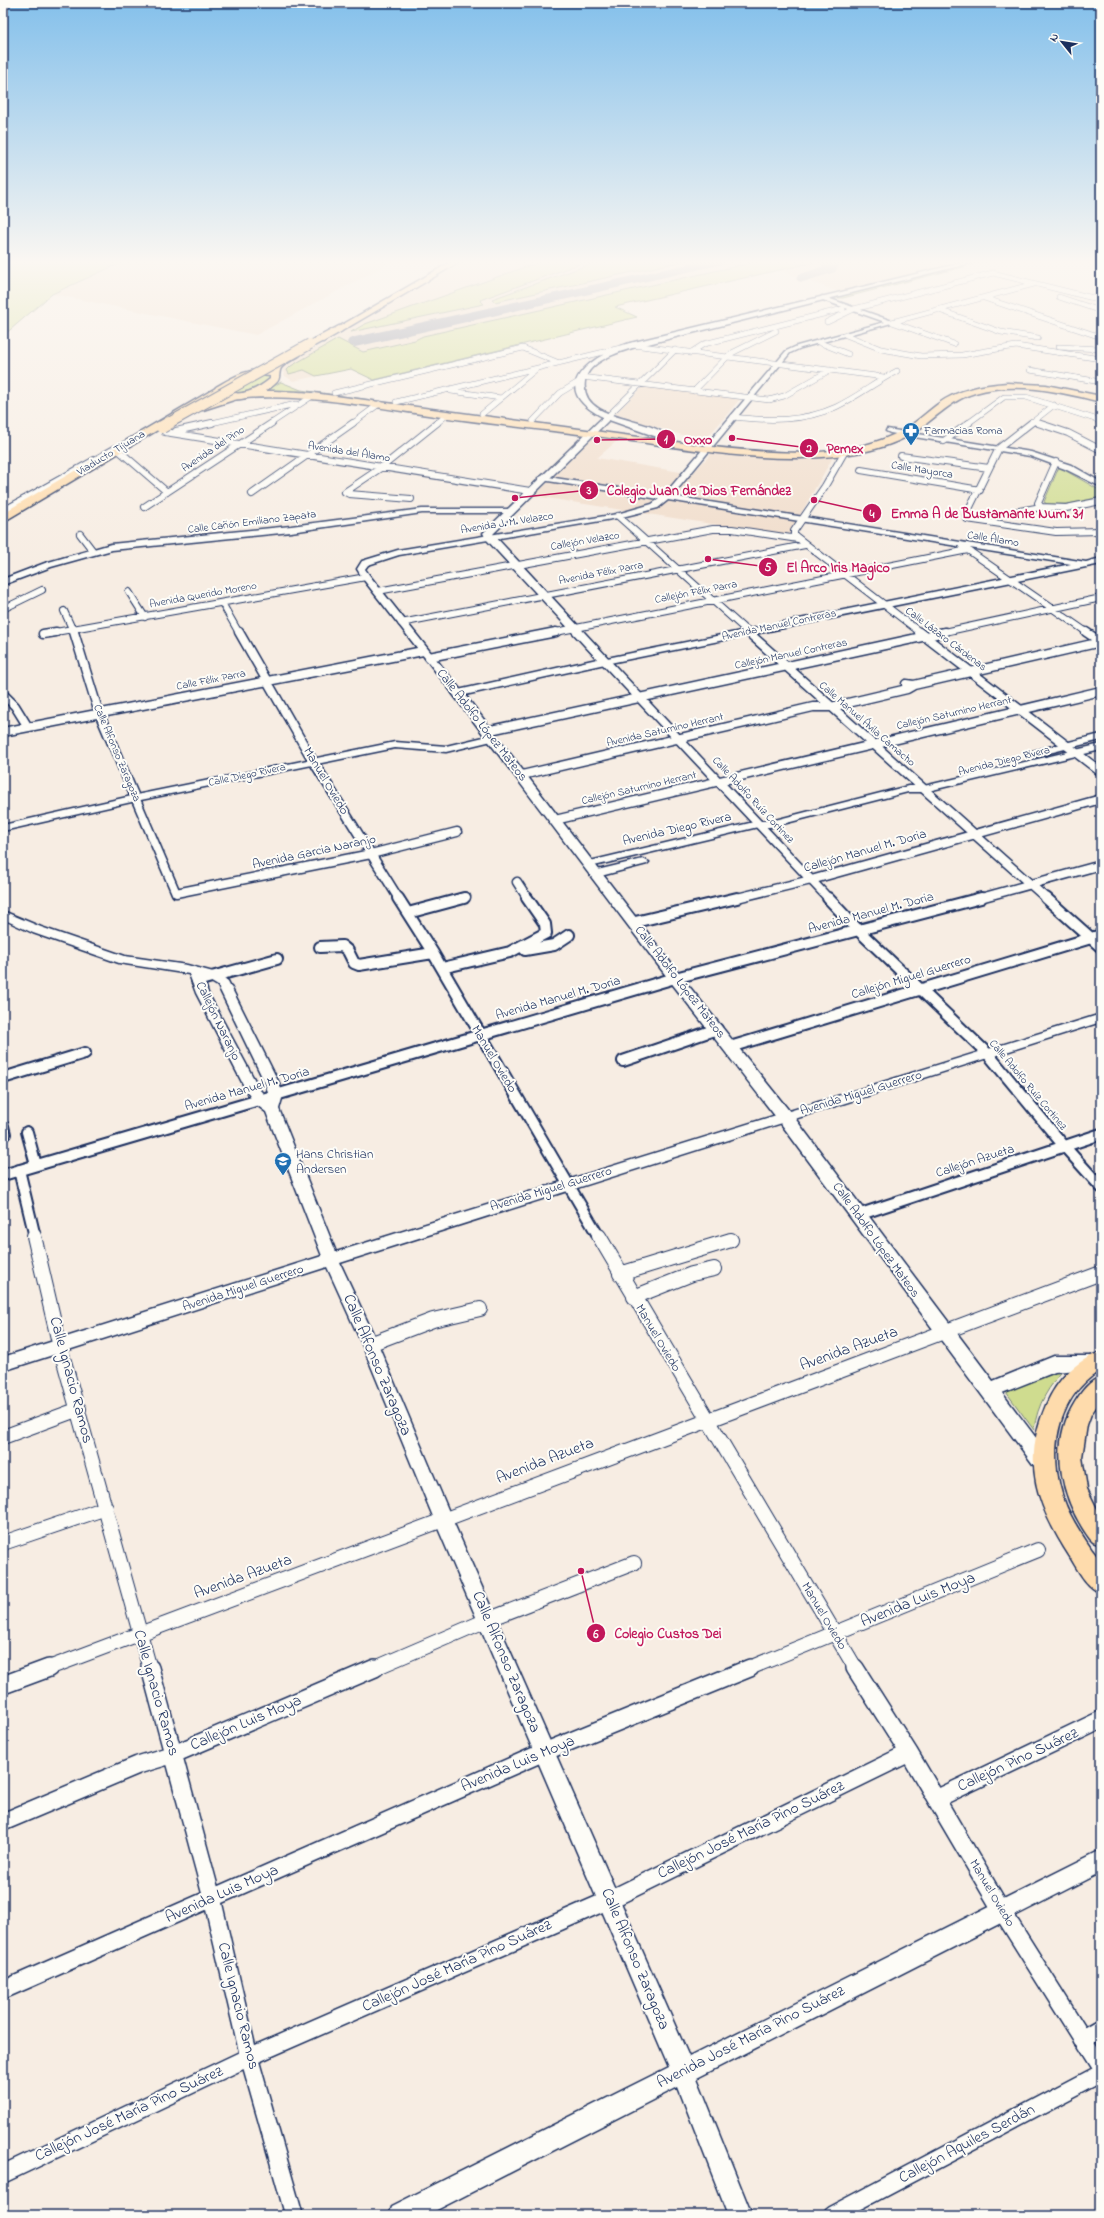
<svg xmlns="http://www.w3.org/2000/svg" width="1104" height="2218" font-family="'Indie Flower',sans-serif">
<rect width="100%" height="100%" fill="#f7ede3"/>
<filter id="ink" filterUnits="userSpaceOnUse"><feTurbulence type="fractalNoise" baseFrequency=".025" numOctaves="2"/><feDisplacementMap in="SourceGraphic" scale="8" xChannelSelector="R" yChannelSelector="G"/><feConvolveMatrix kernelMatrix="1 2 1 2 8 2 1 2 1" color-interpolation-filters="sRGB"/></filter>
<g filter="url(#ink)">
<!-- built -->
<path fill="#f0dcca" d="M127,260H395L256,335L52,294Z
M466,260H971L839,292L779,270L615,308L637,317L374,380L351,369L293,381L285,376L282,369L284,366Z
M644,386L740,399L707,438L682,435L615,414Z
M595,436L618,440L597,458L692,474L712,453L779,459L833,457L788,536L534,496Z"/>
<!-- green -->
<path fill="#cfdc8f" stroke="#758676" d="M3,260H127L52,294L3,336Z
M545,260H590L480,300L484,304L351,332L365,324Z
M602,260H688L495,302L492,299Z
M764,260H814L815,262L615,307L637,317L374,380L351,369L316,376L304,370L289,374L287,370L291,366L338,339L363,352L415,340L423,336Z
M964,265L967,266L843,298H833Z
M251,374L270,375C272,389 243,393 232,394L227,388Z
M281,382L301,390L532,423L299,391L264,392Z
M1059,467L1101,491V497L1068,504H1047L1044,502Z
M1066,1367C1049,1386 1037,1404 1034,1430L1006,1392L1007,1388Z"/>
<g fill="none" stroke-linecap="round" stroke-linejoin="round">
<!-- taxiway -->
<path fill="#898ea0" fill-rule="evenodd" d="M706,260H730L723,264L355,347L349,345L347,342L349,339L355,337Z
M821,260H836L840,264L835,272L803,282L798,281L796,278L798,275L824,266Z"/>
<defs>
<path id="minor-far5" d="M977,260H987
M1059,297L1101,311
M984,298L1101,337
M939,310L1001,332L1038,338
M827,322L854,309L993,273L1101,300
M892,322L1034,284
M892,322L954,344
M846,335L881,349L921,356L962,355L1016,346L1101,359
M818,342L848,354
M1059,347L1101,349
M690,353L704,344L843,309
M1030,370L1101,382
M582,377L769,400L784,396L830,370
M451,391L501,398
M694,391L730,354L776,331
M334,393L523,348L559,363
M396,402L633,345L884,377
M482,414L535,370
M608,416L675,350
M733,417C768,421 803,422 836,407C857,397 876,382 897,371
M533,421L560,393L580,381
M1032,421L1041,424
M207,424L296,404
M270,424L314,395
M352,424L379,404
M436,424L447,415
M967,424L1004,397H1026L1101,421
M1030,424L1054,405"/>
<path id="minor-far4" d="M1031,423L999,448L966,515L967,519L1056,532L1101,531
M1038,423L1068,433L1101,450
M176,431L212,423
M165,432L530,491
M944,441L969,423
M845,451L825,486L794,531V535L921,633
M901,456L989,468
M861,470L980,490
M252,494L353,423
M411,499L349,494L345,492L382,467L437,423
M144,507L272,423
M1041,507L1038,503L1056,462
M3,511L116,448L167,492
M1008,513L1041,507L1066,508L1101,501
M618,516L749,633
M80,534L93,551
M962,546L1088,633
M378,591L713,529H732L798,539
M129,592L145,617
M222,603L239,633
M3,609L42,590
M64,611L74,633
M401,623L805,545
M50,633L366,577
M551,633L968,550
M940,633L1101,598"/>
<path id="minor-far3" d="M74,632L99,713L176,893L371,854L457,832
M239,632L313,761L399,899
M748,632L1047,899
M919,632L1101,772
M1086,632L1101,642
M43,634L56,632
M429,657L556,632
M605,661L829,899
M906,684L914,685L1101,642
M3,694L15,706L28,727
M486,731L945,632
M3,732L423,651
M522,775L813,707H831L907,689L914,685
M555,820L1101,691
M517,882L528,899
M460,899L466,897
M733,899L811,880L1101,799
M977,899L1101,865"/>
<path id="minor-far2" d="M398,898L433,953L599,1237
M828,898L859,931L988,1054L1064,1146L1101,1187
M1046,898L1101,947
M408,913L464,898
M635,922L737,898
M320,947L342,946L348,951L354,963L359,965L433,953
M525,950L554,945L569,935
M442,968L510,952L546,933L545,924L527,898
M197,981L277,959
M730,1047L1101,935
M623,1061L717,1029
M3,1078L85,1053
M3,1126L5,1134
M27,1132L36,1165
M19,1170L35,1237
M3,1175L675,978L981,898
M858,1215L1101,1134"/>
<path id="minor-far1" d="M34,1236L60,1347L150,1669
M599,1236L856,1669
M620,1274L731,1240
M634,1297L692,1274L714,1269
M370,1344L433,1320L480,1309
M3,1437L79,1409
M3,1543L106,1508
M46,1669L1101,1273
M373,1669L487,1620L634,1563
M747,1669L1038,1550"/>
<path id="minor" d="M150,1668L212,1898L249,2057L294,2215
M855,1668L909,1753L1002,1911L1101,2068
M3,1685L49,1668
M936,1799L1101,1720
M3,1822L138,1765L174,1754L375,1668
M3,1990L544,1752L750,1668
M1082,2039L1101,2028
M3,2174L249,2057L609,1900L909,1753
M832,2215L1101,2073"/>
<path id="tertiary" d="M822,296L895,322L801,348L790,353L672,496L1086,562L1101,558V564L605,664L602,663V659L1071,564L668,500L658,508L618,518L399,555L368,565L365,569L370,576L463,693L462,695H454L363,579L357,569L362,561L398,550L617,514L652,504L659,499L542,480L538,478L542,476L664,495L786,351L797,346L885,322L820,299Z
M887,429L1031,452L1071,465L1101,482V487L1065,469L1030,456L890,433L886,431Z
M422,509H509L513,511L509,513H422L291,532L112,550L51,567L3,585V579L45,563L111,544L291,526Z
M1101,734V740L1037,756L1032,753L1033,751Z
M492,735L496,736V740L446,752L395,748L136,801L3,831V825L136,795L395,742L446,746Z
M1101,744V750L924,792H908L771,827H758L590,867L584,864L590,861L758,821H771L908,786H924Z
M643,859L649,862L647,864L597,877L591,873L593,871Z
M3,911L41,927L125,956L187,965L217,973L228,981L279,1083L283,1095L279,1109L336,1252L1101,1014V1022L340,1263L378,1344L452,1519L689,2057L1101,1850V1872L697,2078L752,2215H728L678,2087L427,2215H389L392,2206L669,2067L434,1519L362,1344L327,1267L3,1371V1357L322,1256L266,1112L254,1103L246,1090L196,993L189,974L119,963L33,933L3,919ZM203,977L218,986L265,1083L269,1095L268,1099L260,1090L208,993Z"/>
<path id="secondary" d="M974,260H983L636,347C619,352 588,361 585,381C579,422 650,417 667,436L660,438L609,420L493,534L611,661L605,664L465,695L680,975L791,1113L993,1381L1054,1356H1101V1368L1055,1372L1002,1393L1049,1455L1052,1461L1049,1467L1042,1470L1035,1467L779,1121L670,981L452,693L458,690L597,659L486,539L483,533L603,417C544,387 592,356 630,343Z"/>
<path id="primary" d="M1007,383L1046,385L1101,396V402C1061,392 1016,381 975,393C951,400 936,418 916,431C884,453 838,457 801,458C742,459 684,448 625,440C560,431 494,425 428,415C367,406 307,394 244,398L239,395C247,388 301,392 313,393L713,447C771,453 838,460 893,435C911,428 923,415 938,404C958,389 983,385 1007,383Z
M1101,1352V1370C1051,1400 1046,1466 1070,1514C1076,1526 1084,1538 1092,1550C1095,1554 1099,1558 1101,1563C1104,1571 1101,1584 1101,1593C1086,1587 1078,1570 1070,1557C1037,1506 1021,1463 1046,1405C1057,1380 1075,1361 1101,1352Z
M1101,1377V1400L1091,1414L1087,1425L1082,1457L1087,1489L1101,1517V1545L1093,1542L1090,1539C1061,1500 1048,1445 1075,1402C1082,1391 1089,1381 1101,1377Z"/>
<path id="trunk" d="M454,260H463L323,342L316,340Z
M296,351L301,354L299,356C294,359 284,364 281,368C278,373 281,379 276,383C263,396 228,408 214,391L216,387C233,377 251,366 272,371L274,365ZM259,375L270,376V379C258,389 239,399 224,390L248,377Z"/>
<path id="motorway" d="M339,326L342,327V331L314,346H306L305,344Z
M219,386L223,387V391L202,404L236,393L241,396L240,398L203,410L199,409L198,406L3,522V513Z"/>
</defs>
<!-- minor-far5 casing -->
<use href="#minor-far5" stroke="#1b2f5e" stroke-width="6"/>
<!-- minor-far4 casing -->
<use href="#minor-far4" stroke="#1b2f5e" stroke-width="8"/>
<!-- minor-far3 casing -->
<use href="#minor-far3" stroke="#1b2f5e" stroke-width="11"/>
<!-- minor-far2 casing -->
<use href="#minor-far2" stroke="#1b2f5e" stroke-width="14"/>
<!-- minor-far1 casing -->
<use href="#minor-far1" stroke="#1b2f5e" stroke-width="16"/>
<!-- minor casing -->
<use href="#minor" stroke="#1b2f5e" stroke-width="20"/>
<!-- tertiary casing -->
<use href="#tertiary" stroke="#1b2f5e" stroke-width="3"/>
<!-- secondary casing -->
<use href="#secondary" stroke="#1b2f5e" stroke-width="3"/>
<!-- primary casing -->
<use href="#primary" stroke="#1b2f5e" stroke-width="3"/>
<!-- trunk casing -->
<use href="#trunk" stroke="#1b2f5e" stroke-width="3"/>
<!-- motorway casing -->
<use href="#motorway" stroke="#1b2f5e" stroke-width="3"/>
<!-- minor-far5 -->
<use href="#minor-far5" stroke="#fdfcf7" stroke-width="5"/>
<!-- minor-far4 -->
<use href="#minor-far4" stroke="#fdfcf7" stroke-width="6"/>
<!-- minor-far3 -->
<use href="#minor-far3" stroke="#fdfcf7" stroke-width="8"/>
<!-- minor-far2 -->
<use href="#minor-far2" stroke="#fdfcf7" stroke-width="10"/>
<!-- minor-far1 -->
<use href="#minor-far1" stroke="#fdfcf7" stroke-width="14"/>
<!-- minor -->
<use href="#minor" stroke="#fdfcf7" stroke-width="17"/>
<!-- tertiary -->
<use href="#tertiary" fill="#fdfcf7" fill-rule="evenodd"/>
<!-- secondary -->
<use href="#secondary" fill="#fdfcf7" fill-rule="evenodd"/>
<!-- primary -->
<use href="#primary" fill="#fedbac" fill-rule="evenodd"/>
<!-- trunk -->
<use href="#trunk" fill="#fedbac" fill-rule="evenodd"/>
<!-- motorway -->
<use href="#motorway" fill="#fedbac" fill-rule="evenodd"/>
<defs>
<path id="motorway-bridge-far1" d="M167,424L310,344"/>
<path id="motorway-bridge" d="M162,427L169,423"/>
</defs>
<!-- motorway-bridge-far1 casing -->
<use href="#motorway-bridge-far1" stroke="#1b2f5e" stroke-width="12" stroke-linecap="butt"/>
<!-- motorway-bridge casing -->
<use href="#motorway-bridge" stroke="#1b2f5e" stroke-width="14" stroke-linecap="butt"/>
<!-- motorway-bridge-far1 -->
<use href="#motorway-bridge-far1" stroke="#fedbac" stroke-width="10"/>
<!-- motorway-bridge -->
<use href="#motorway-bridge" stroke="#fedbac" stroke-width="12"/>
</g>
</g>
<!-- sky -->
<linearGradient id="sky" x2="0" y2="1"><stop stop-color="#84c0eb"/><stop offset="0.46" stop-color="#fbf7f2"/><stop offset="1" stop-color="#fbf7f2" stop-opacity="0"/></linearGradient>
<rect width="1104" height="570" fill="url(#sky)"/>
<!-- icons -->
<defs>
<symbol id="pharmacy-pin" viewBox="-11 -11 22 30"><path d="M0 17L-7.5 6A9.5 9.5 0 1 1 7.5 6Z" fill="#1f6fb2" stroke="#fdfcf7"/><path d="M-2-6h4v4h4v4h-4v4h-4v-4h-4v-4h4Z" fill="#fff"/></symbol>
<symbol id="school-pin" viewBox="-11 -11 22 30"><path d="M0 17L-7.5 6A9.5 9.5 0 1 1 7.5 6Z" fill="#1f6fb2" stroke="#fdfcf7"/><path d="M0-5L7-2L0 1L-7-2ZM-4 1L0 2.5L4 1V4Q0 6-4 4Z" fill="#fff"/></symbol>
</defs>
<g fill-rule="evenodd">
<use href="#pharmacy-pin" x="901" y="421" width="20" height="27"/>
<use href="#school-pin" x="273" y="1151" width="20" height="27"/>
</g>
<g text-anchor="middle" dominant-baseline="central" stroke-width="4" stroke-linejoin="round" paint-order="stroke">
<!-- far-poi labels -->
<g font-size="11" fill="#1b2f5e" stroke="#fdfcf7" text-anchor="start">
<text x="924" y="431">Farmacias Roma</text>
</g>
<!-- far-street labels -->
<g font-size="11" fill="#1b2f5e" stroke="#fdfcf7">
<text transform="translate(213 449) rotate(-34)">Avenida del Pino</text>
<text transform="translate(349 452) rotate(9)">Avenida del Álamo</text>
<text transform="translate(111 453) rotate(-31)">Viaducto Tijuana</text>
<text transform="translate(922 470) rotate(9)">Calle Mayorca</text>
<text transform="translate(252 522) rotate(-7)">Calle Cañón Emiliano Zapata</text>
<text transform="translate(507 523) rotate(-9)">Avenida J. M. Velazco</text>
<text transform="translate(993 539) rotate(9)">Calle Álamo</text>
<text transform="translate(585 541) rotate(-10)">Callejón Velazco</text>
<text transform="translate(601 573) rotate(-11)">Avenida Félix Parra</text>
<text transform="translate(696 592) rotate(-11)">Callejón Félix Parra</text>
<text transform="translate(203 595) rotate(-10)">Avenida Querido Moreno</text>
<text transform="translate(779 625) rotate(-12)">Avenida Manuel Contreras</text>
<text transform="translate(946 639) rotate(37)">Calle Lázaro Cárdenas</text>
<text transform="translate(791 654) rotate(-12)">Callejón Manuel Contreras</text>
<text transform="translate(211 680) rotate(-11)">Calle Félix Parra</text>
<text transform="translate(954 713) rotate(-13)">Callejón Saturnino Herrant</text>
<text transform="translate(867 724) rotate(41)">Calle Manuel Ávila Camacho</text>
<text transform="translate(665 730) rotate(-13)">Avenida Saturnino Herrant</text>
<text transform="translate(117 753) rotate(67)">Calle Alfonso Zaragoza</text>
<text transform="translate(1004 761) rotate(-14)">Avenida Diego Rivera</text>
<text transform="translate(247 775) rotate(-12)">Calle Diego Rivera</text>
<text transform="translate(639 788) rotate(-13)">Callejón Saturnino Herrant</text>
<text transform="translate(753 800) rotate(47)">Calle Adolfo Ruíz Cortinez</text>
<text transform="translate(1028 1085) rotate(50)">Calle Adolfo Ruíz Cortinez</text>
</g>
<!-- street labels -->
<g font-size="13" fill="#1b2f5e" stroke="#fdfcf7">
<text transform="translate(482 725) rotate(52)">Calle Adolfo López Mateos</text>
<text transform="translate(326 781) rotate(59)">Manuel Oviedo</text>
<text transform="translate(677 829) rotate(-13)">Avenida Diego Rivera</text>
<text transform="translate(865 851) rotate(-16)">Callejón Manuel M. Doria</text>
<text transform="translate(314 852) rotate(-12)">Avenida Garcia Naranjo</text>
<text transform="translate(871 913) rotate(-15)">Avenida Manuel M. Doria</text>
<text transform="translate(911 977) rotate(-17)">Callejón Miguel Guerrero</text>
<text transform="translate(680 982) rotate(52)">Calle Adolfo López Mateos</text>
<text transform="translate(558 998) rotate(-16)">Avenida Manuel M. Doria</text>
<text transform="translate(218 1021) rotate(64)">Callejón Naranjo</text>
<text transform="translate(494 1059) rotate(59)">Manuel Oviedo</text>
<text transform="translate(247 1089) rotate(-16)">Avenida Manuel M. Doria</text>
<text transform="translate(861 1093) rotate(-17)">Avenida Miguel Guerrero</text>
<text transform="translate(975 1161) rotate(-18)">Callejón Azueta</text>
<text transform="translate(551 1189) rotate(-17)">Avenida Miguel Guerrero</text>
<text transform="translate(876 1240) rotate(54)">Calle Adolfo López Mateos</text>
<text transform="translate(243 1288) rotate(-18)">Avenida Miguel Guerrero</text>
<text transform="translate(658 1338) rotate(59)">Manuel Oviedo</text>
<text transform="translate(824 1616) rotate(59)">Manuel Oviedo</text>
<text transform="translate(992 1893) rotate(59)">Manuel Oviedo</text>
</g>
<!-- poi labels -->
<g font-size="13" fill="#1b2f5e" stroke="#fdfcf7" text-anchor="start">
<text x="296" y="1154">Hans Christian<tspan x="296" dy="15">Andersen</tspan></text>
</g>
<!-- near-street labels -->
<g font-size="16" fill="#1b2f5e" stroke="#fdfcf7">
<text transform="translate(849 1349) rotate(-20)">Avenida Azueta</text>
<text transform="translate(377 1365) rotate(67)">Calle Alfonso Zaragoza</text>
<text transform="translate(71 1380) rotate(75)">Calle Ignacio Ramos</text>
<text transform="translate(545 1461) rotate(-21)">Avenida Azueta</text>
<text transform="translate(243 1577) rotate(-20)">Avenida Azueta</text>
<text transform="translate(918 1600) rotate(-22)">Avenida Luis Moya</text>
<text transform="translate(506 1662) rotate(67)">Calle Alfonso Zaragoza</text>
<text transform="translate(156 1693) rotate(74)">Calle Ignacio Ramos</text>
<text transform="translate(246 1723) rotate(-23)">Callejón Luis Moya</text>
<text transform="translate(1018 1760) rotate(-25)">Callejón Pino Suárez</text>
<text transform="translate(518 1764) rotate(-23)">Avenida Luis Moya</text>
<text transform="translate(751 1830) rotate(-26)">Callejón José María Pino Suárez</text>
<text transform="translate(222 1894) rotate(-24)">Avenida Luis Moya</text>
<text transform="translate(635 1959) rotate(67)">Calle Alfonso Zaragoza</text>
<text transform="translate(457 1966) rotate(-24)">Callejón José María Pino Suárez</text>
<text transform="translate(238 2006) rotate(76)">Calle Ignacio Ramos</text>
<text transform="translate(751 2037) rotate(-27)">Avenida José María Pino Suárez</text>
<text transform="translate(129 2114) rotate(-25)">Callejón José María Pino Suárez</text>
<text transform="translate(967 2144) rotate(-28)">Callejón Aquiles Serdán</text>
</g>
</g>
<!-- callouts -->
<path fill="none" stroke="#c2185b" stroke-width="1.5" d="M597 440L666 439M732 438L809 448M515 498L589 490M814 500L872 513M708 559L768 567M581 1571L596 1633"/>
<g fill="#c2185b" stroke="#fdfcf7" stroke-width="1.5">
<circle cx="597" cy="440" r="4"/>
<circle cx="732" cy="438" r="4"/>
<circle cx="515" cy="498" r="4"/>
<circle cx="814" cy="500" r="4"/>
<circle cx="708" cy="559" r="4"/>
<circle cx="581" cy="1571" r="4"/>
<circle cx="666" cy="439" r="10"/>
<circle cx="809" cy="448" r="10"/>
<circle cx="589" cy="490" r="10"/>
<circle cx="872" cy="513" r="10"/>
<circle cx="768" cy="567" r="10"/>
<circle cx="596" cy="1633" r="10"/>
</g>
<g font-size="12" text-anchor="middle" font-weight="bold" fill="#fff">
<text x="666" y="443">1</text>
<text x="809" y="452">2</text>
<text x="589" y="494">3</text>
<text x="872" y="518">4</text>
<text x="768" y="571">5</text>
<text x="596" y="1638">6</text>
</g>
<g font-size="14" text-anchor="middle" font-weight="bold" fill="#c2185b" stroke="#fdfcf7" stroke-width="4" stroke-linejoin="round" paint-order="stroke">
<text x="698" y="444">Oxxo</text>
<text x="845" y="453">Pemex</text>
<text x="699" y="495">Colegio Juan de Dios Fernández</text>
<text x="987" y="518">Emma A de Bustamante Num. 31</text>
<text x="838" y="572">El Arco Iris Magico</text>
<text x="668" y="1638">Colegio Custos Dei</text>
</g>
<!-- margin -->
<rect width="1104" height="2218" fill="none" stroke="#fdfcf7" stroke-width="16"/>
<rect x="8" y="8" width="1088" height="2202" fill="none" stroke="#1b2f5e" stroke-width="1.5" filter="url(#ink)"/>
<!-- north arrow -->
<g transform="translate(1062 42) rotate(300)" stroke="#fdfcf7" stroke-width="3" paint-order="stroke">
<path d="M0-3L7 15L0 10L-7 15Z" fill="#1b2f5e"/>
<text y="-6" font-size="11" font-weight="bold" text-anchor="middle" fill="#1b2f5e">N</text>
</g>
</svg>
